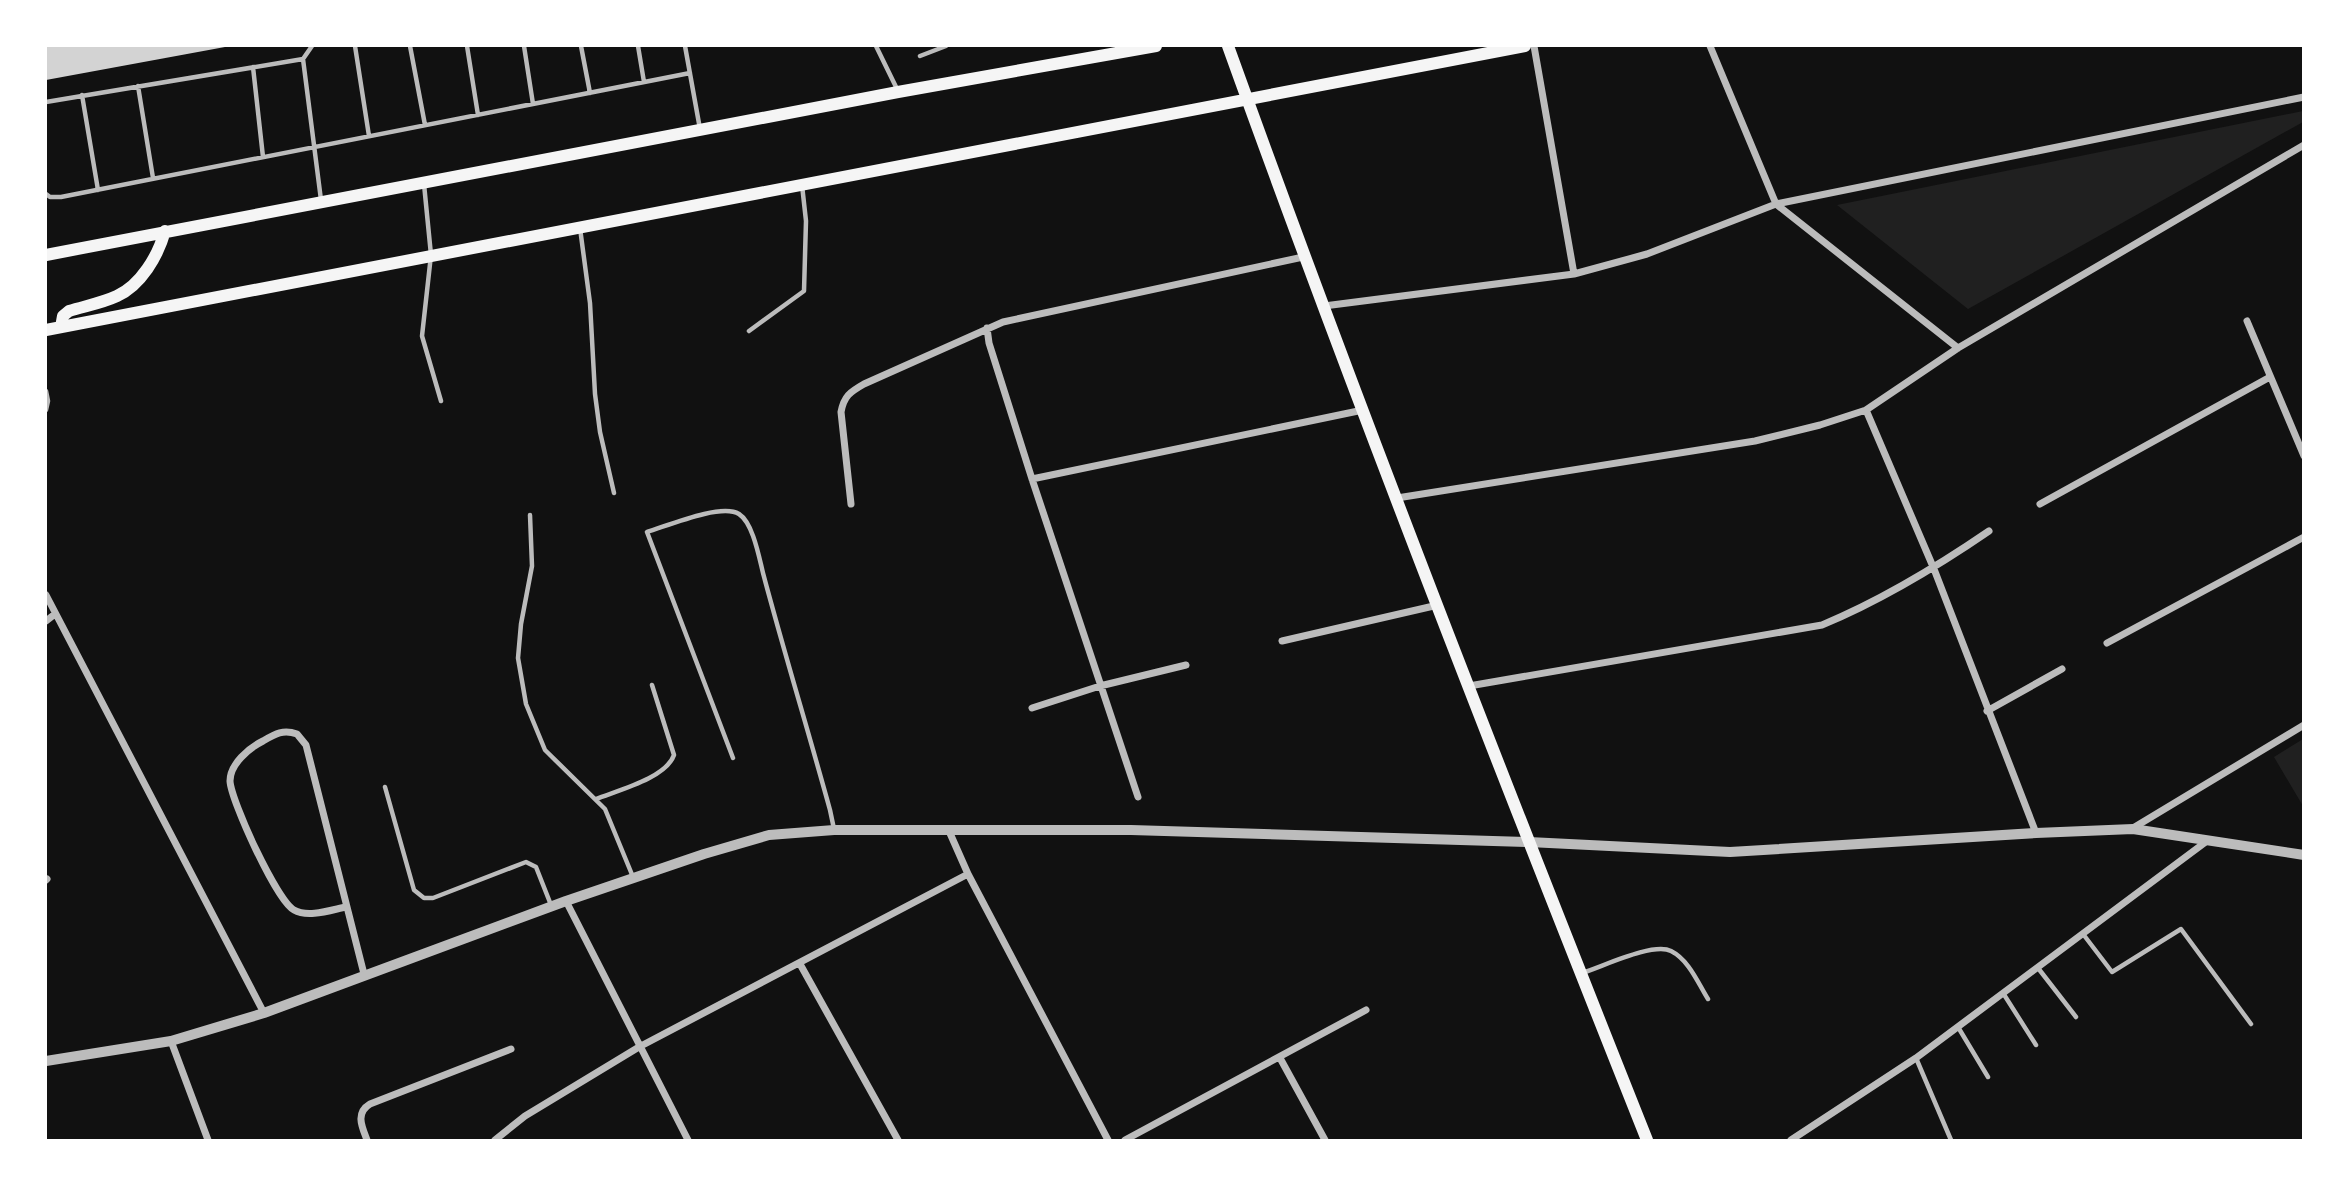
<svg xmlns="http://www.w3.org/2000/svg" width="2349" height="1186" font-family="'Varela Round',sans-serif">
<rect width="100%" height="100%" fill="#111"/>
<!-- green -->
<path fill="#202020" d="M2303,111V122L1968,309L1837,205Z
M2303,739V806L2274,757Z"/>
<!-- building -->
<path fill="#d3d3d3" d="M46,46H225V47L46,80Z"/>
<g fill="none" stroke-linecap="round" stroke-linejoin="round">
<!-- service -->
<path stroke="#bcbcbc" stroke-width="4.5" d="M355,46L369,136
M410,46L425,125
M467,46L478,115
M524,46L533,104
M581,46L590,93
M638,46L644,82
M685,46L700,129
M876,46L897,89
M920,56L946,46
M303,59L321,200
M253,67L263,157
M138,86L153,178
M82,95L98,190
M46,102L303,59L312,46
M424,184L431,255L422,336L441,401
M46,194L50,197H61L690,73
M580,228L590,303L595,394L600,432L614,493
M749,331L804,291L806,221L802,185
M46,391L48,401L46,410
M530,515L532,566L521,624L518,658L526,704L545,750L605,809L633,877
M733,758L647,532C667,526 721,503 739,514C753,523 759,557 763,573C784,652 808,730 830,810L834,829
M385,787L414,890L424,898H433L526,862L536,867L551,905
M596,799C619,790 666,778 674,755L652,685
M2083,934L2112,972L2181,929L2251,1024
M2038,968L2076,1017
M1582,973C1602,967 1653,942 1671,951C1689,960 1698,983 1708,999
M2003,993L2036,1045
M1958,1027L1988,1077
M1916,1058L1951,1140"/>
<!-- minor -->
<path stroke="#bcbcbc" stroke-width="7" d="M1534,46L1574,274
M1710,46L1776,204L1958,348
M1324,306L1574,274L1647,254L1776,204L2304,97
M2247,321L2304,456
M987,328L989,343L1032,479L1138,797
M1866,410L1934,569L2036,833
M1032,479L1363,410
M1397,498L1755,441L1820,425L1866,410L1958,348L2304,145
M851,504L841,412C844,396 850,392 864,384L1003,322L1303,257
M2040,504L2270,377
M46,595L264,1013
M46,621L55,614
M1282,641L1438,605
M2107,643L2304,537
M1469,686L1822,625C1882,600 1935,568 1989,531
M1032,708L1100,686L1186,665
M1987,711L2062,669
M2133,828L2304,725
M949,831L968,874L1108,1140
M46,880L47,879
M566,901L688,1140
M346,907C331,910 308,918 294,910C277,901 231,801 230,781C230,764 249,748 263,741C275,734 283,729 297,734L306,745L364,974
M800,964L898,1140
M171,1041L208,1140
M1280,1058L1325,1140
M367,1140C362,1127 355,1113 370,1104L511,1049
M495,1140L525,1116L639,1047L968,874
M1125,1140L1366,1010
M1791,1140L1916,1058L2207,841"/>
<!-- tertiary -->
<path stroke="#bcbcbc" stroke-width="10" d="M46,1061L171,1041L264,1013L566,901L704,854L769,835L834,830H1131L1529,842L1730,852L2036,833L2133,829L2304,855"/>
<!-- primary -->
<path stroke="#f5f5f5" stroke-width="12" d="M1228,46C1360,413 1503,778 1647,1140
M46,255L898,92L1156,46
M61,327L63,316L69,311C85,306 102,303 117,296C141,285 158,256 165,231
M46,330L1525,46"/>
</g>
<!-- border -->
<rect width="2349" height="1186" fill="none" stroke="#ffffff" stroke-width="94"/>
</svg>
